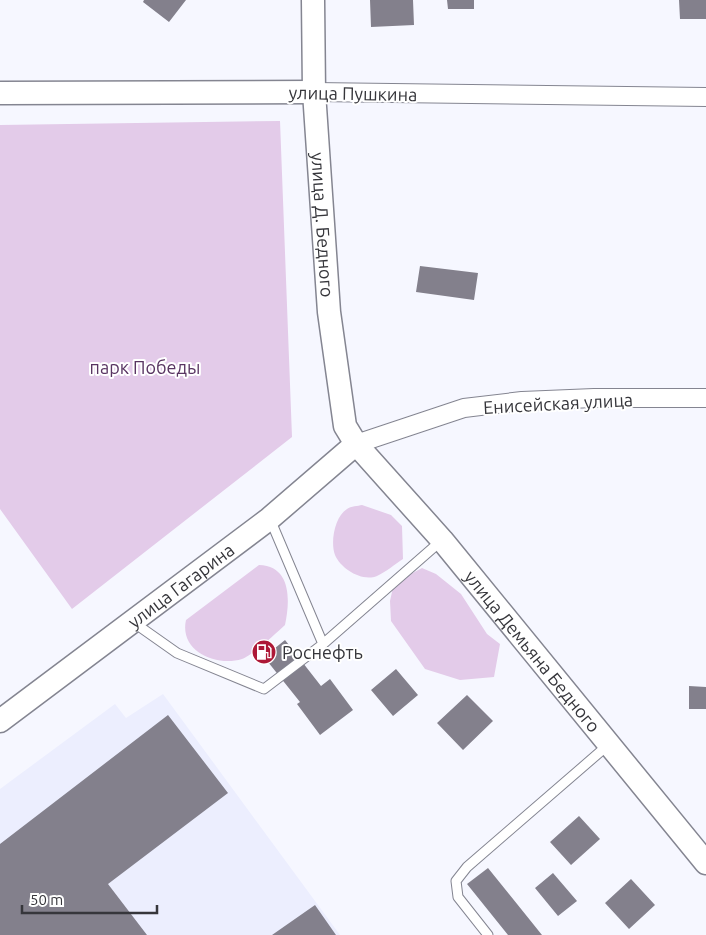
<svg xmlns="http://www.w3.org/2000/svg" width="706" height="935" font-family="Ubuntu,sans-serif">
<rect width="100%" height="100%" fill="#f6f7ff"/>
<!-- built -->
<path fill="#eceefe" d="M163,694L340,935H0V789L115,704L126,718Z"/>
<!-- green -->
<path fill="#e3cbe9" d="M280,121L292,437L72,609L0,509V125Z
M362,505L391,515L402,526L403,559C395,564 386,572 377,576C362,582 341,569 335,555C330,542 335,516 347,509C351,506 358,506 362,505Z
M259,565C292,566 290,602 285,625C276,633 252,656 242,659C216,667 179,651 186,620Z
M422,568L436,574L461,594L487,634L500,644L494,677L460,680L425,669L391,621L390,601L394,583Z"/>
<!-- building -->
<path fill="#83808c" d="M144,0H186L169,22L143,2Z
M370,0H413L414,25L371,27Z
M447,0H474V9H448Z
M679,0H706V19H680Z
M420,266L478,273L474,300L416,292Z
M285,640L321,686L330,679L353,710L320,735L297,704L300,702L264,657Z
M396,669L418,695L393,716L371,690Z
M689,686L706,687V709H689Z
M467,695L493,721L463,750L437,723Z
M168,715L228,793L108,884L147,935H0V844Z
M579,816L600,839L571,865L550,842Z
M488,868L542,935H508L467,884Z
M553,873L577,901L558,916L535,888Z
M631,879L655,905L629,929L605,903Z
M315,905L336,935H272Z"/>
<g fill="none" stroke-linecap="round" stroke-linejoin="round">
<defs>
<path id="service" d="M133,622L177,653L264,689L323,644L270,519
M323,644L442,540
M488,935L458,897L456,881L467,867L608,745"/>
<path id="minor" d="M314,92L706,97
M356,444L464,408L522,401L594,398H706"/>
<g id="tertiary">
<path id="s1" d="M313,0L314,92L329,312L345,426L356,444L442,540L706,863"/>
<path d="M0,93L314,92"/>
<path id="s2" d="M0,721L269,519L356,444"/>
</g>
</defs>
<!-- service casing -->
<use href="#service" stroke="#848591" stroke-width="11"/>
<!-- minor casing -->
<use href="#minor" stroke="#848591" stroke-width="20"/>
<!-- tertiary casing -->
<use href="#tertiary" stroke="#848591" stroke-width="25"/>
<!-- service -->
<use href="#service" stroke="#fff" stroke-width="9"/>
<!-- minor -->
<use href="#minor" stroke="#fff" stroke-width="18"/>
<!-- tertiary -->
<use href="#tertiary" stroke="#fff" stroke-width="22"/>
</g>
<!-- icons -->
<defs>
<symbol id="fuel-disc" viewBox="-11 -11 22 22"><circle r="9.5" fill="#ad1837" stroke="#fff"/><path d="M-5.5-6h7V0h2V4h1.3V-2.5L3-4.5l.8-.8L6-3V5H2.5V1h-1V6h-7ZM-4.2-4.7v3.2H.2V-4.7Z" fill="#fff"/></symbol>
</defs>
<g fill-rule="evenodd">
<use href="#fuel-disc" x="250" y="638" width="28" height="28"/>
</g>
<g text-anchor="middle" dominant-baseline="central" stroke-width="4" stroke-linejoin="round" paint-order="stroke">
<!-- street labels -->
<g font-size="18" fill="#36363b" stroke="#fff">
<text transform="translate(353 93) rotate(1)">улица Пушкина</text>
<text stroke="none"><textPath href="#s1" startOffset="225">улица Д. Бедного</textPath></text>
<text transform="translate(558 403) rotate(-3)">Енисейская улица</text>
<text stroke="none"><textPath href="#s2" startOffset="226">улица Гагарина</textPath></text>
<text stroke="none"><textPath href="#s1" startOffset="721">улица Демьяна Бедного</textPath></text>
</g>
<!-- park labels -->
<g font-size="18" fill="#593562" stroke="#fff">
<text x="145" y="367">парк Победы</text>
</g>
<!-- poi labels -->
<g font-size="18" fill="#36363b" stroke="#fff" text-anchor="start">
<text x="282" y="652">Роснефть</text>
</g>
</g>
<!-- scale -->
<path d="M22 905v8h135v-8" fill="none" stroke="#36363b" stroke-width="2.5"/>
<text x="30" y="905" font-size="15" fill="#36363b" stroke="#ffffff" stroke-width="4" paint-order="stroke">50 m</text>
</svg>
